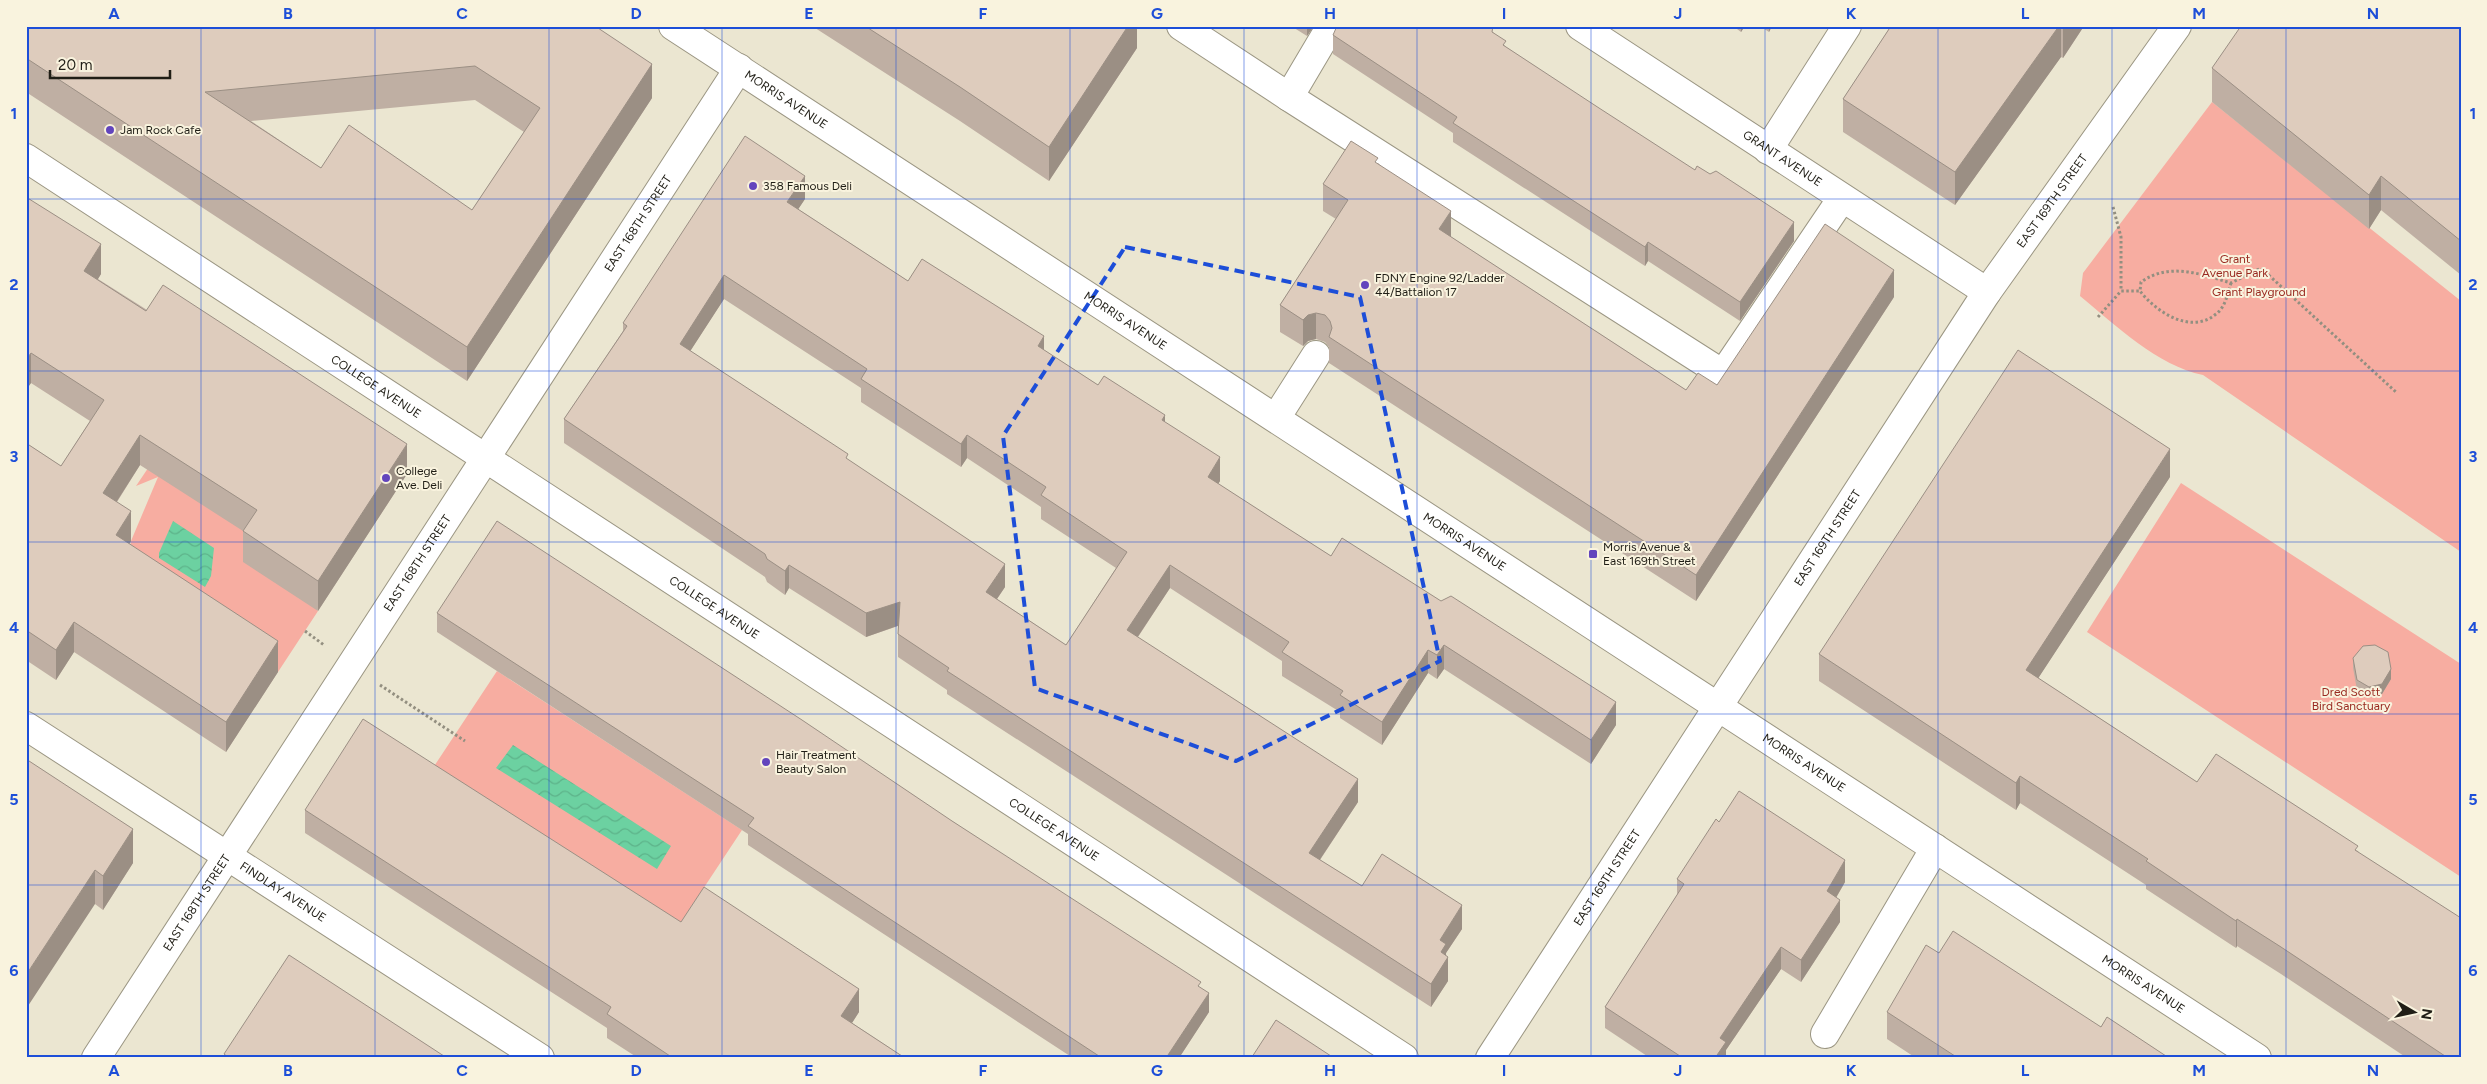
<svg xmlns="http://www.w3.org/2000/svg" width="2487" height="1084" font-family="Figtree,sans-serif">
<defs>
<pattern id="water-waves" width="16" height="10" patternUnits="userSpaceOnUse" patternTransform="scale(1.25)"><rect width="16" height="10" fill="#6cd1a1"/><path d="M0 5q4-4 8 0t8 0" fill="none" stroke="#5db38a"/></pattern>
</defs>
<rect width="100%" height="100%" fill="#ebe6d1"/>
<!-- green -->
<path fill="#f7ada1" d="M2212,102L2461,301V552L2203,375C2158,366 2115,325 2080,296L2083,273Z
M200,391L247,534L318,611L278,672L127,572L131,541L158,477L136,486Z
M2181,483L2461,664V877L2087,632Z
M497,671L742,830L670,939L425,780Z"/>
<!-- water -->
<path fill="url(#water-waves)" d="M173,521L214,548L211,576L205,587L159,558V553Z
M513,745L671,846L657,869L496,768Z"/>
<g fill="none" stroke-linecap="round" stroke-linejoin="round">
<defs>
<g id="minor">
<path id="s1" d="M673,26L2257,1058"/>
<path d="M1181,26L1289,97"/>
<path d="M1331,26L1289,97L1723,374L1842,198"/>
<path id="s2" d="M1580,26L1987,292"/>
<path d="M1768,150L1847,26"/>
<path id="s3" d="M26,158L1404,1058"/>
<path d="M1276,418L1316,355"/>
<path id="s4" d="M26,726L540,1058"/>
<path d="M1825,1034L1935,848"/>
<path id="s5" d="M96,1058L739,68"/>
<path id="s6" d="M1490,1058L1987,292L2177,26"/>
</g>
</defs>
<!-- minor casing -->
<use href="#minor" stroke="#9b9683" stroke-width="30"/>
<!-- path -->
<path stroke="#938f80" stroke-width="3" stroke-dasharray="2.5 2.5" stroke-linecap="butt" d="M2113,207L2121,237V291
M2231,283C2228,293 2225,308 2216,314C2191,335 2156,312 2140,291L2141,282C2169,262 2201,274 2231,283L2261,268L2397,393
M2098,317L2121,291H2140
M305,631L324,645
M380,685L465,741"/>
<!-- minor -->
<use href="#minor" stroke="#fff" stroke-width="28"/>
</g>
<!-- wall -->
<path fill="#bfafa3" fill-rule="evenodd" d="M26,26L652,64V98L467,381L26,92ZM475,100L524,132L472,210L321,168L251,121Z
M812,26H1137V48L1049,181L960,121Z
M1291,26H1314L1307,36Z
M1733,26H1745L1741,32Z
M1760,26H1772L1769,32Z
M1891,26H2084L2063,58L2061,57L1955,205L1843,132V99Z
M2461,26V275L2381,210L2369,229L2212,102V68Z
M1493,32L1506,47L1794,241L1740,321L1648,261L1645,266L1453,142V133L1333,54V35Z
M1378,163L1451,237L1686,390L1717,385L1894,297L1696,601L1329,363V347L1325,342L1316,339L1308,341L1303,346L1280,332V305L1336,219L1323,211V184Z
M26,197L101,274L98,279L407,474L318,611L243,562V531L140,465L117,502L131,541L130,544L278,672L226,752L74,652L56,680L26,660V443L61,466L90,421L31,383L26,390Z
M805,199L798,209L908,281L1044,350L1098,385L1165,422L1220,481L1218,484L1331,556L1616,725L1591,764L1444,669L1437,679L1428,673L1382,745L1340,718V712L1282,676V661L1170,588L1138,637L1358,802L1320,860L1362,886L1462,929L1446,953L1448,981L1431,1007L947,694V690L898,657V626L866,637L789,588L785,595L767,582L765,577L564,443V419L623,331V323ZM724,299L861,388V402L961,467L967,458L1041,507V519L1116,568L1066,645L997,599L1005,587L848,460L690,351Z
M2170,477L2038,678L2197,782L2358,851L2461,1058H2407L2281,974L2237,946L2236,948L2146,889V885L2020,803L2016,810L1819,681V654Z
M437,613L952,821L1201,988L1209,1012L1179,1058H1073L748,845V834L437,632Z
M2353,658L2391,679L2382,694L2369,697L2357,690L2353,668Z
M26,759L133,863L103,910L95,904Z
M305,810L681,922L859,1012L852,1023L905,1058H638L607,1038V1028L305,833Z
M1719,822L1845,882L1836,898L1840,922L1801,982L1781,969L1726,1050V1058H1650L1605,1028V1007L1677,895V879Z
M1939,953L2101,1027L2169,1058H1916L1887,1039V1012Z"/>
<!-- shaded-wall -->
<path fill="#9b8f84" d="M1128,26H1137V48L1049,181V147Z
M1307,26H1314L1307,36Z
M1741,26H1745L1741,32Z
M1769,26H1772L1769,32Z
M2059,26H2061V57L1955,205V172Z
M2063,26H2084L2063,58Z
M652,64V98L467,381V347Z
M805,176V199L787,226V202Z
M2381,176V210L2369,229V195Z
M1451,211V238L1439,229Z
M1794,222V241L1740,321V302Z
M1648,242V261L1645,266V247Z
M101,244V274L84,301V271Z
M1894,270V297L1696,601V575Z
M724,275V299L680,367V344Z
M1316,313V339L1308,341L1303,346V320L1308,315Z
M1044,336V360L1038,346Z
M31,353V383L26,390V360Z
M1165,415V439L1162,420Z
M140,435V465L103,523V493Z
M967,435V458L961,467V444Z
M407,444V474L318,611V581Z
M2170,449V477L2026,697V670Z
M1220,457V481L1208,500V477Z
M131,511V541L116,565V535Z
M1005,564V587L986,615V592Z
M789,565V588L785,595V571Z
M1170,565V588L1127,653V630Z
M900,602V625L866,637V613Z
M74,622V652L56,680V650Z
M278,641V672L226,752V722Z
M1444,645V669L1437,679V655Z
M1428,650V673L1382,745V722Z
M2391,669V679L2382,694L2369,697V687Z
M1616,702V725L1591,764V740Z
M2020,776V803L2016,810V783Z
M1358,779V802L1309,876V853Z
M133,829V863L103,910V876Z
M1845,860V882L1827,913V891Z
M95,870V904L26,1009V975Z
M1840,900V922L1801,982V960Z
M1462,905V929L1446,953V960L1448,957V981L1431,1007V984L1440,940Z
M2237,919V946L2236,948V921Z
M1781,947V969L1726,1050V1058H1715L1720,1038Z
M859,989V1012L841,1040V1016Z
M1209,993V1012L1179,1058H1166Z"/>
<!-- building -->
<path fill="#deccbd" stroke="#9b8f84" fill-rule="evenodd" d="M26,26H595L652,64L467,347L26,58ZM475,66L540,108L472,210L349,125L321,168L205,92Z
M865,26H1128L1049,147L960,87Z
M1337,26H1493L1492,32L1506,41L1503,45L1599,108L1695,170L1697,166L1710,174L1716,171L1794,222L1740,302L1648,242L1645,247L1453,123L1457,117L1333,35Z
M1891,26H2059L1955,172L1843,99Z
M2241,26H2461V241L2381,176L2369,195L2212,68Z
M745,136L805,176L787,202L908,281L922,259L1044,336L1038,346L1098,385L1104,376L1165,415L1162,420L1220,457L1208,477L1270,517L1331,556L1342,538L1441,601L1451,596L1616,702L1591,740L1444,645L1437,655L1428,650L1382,722L1340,695L1343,691L1282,652L1289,642L1170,565L1127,630L1358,779L1309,853L1362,886L1382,854L1462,905L1440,940L1446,944L1441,952L1448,957L1431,984L947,671L949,668L898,634L900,602L866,613L789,565L785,571L767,559L765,554L564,419L627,326L623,323ZM724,275L867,369L861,379L961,444L967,435L1046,487L1041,495L1127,552L1066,645L986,592L1005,564L846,458L848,454L680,344Z
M1351,141L1378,158L1375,162L1451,211L1439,229L1686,390L1698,373L1717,385L1825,224L1894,270L1696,575L1329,337L1332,328L1330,321L1325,315L1316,313L1308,315L1303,320L1280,305L1348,200L1323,184Z
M26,197L101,244L84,271L146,311L163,285L407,444L318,581L243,531L257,510L140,435L103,493L131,511L116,535L278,641L226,722L74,622L56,650L26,630V443L61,466L104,400L31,353L26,360Z
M2018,350L2170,449L2026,670L2197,782L2216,754L2358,846L2355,850L2461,918V1058H2452L2450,1056L2448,1058L2281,947L2237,919L2236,921L2146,861L2148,859L2020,776L2016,783L1819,654Z
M497,521L802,720L952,821L1201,982L1198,986L1209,993L1166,1058H1102L748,826L754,818L437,613Z
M2375,645L2388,652L2391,669L2382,684L2369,687L2357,680L2353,658L2363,646Z
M363,719L681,922L704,887L859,989L841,1016L905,1058H673L607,1014L611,1007L305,810Z
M26,759L133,829L103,876L95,870L26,975Z
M1739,791L1845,860L1827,891L1840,900L1801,960L1781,947L1720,1038L1726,1042L1715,1058H1683L1605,1007L1684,884L1677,879L1716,819L1719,822Z
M1953,931L2101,1027L2107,1017L2169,1058H1958L1887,1012L1926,945L1939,953Z
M289,955L447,1058H229L224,1054Z
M1276,1020L1334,1058H1253L1252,1057Z"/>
<!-- marked area -->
<path fill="none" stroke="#1d4ed8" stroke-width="4" stroke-dasharray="10 6" stroke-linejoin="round" d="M1125,247L1360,297L1440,661L1236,761L1035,688L1003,436Z"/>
<!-- grid -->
<path fill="none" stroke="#1d4ed8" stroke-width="1" stroke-opacity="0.55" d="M201,26V1058M375,26V1058M549,26V1058M722,26V1058M896,26V1058M1070,26V1058M1244,26V1058M1417,26V1058M1591,26V1058M1765,26V1058M1938,26V1058M2112,26V1058M2286,26V1058M26,199H2461M26,371H2461M26,542H2461M26,714H2461M26,885H2461"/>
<!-- markers -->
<g fill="#6245bd" stroke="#f9f3de" stroke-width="2">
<circle cx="110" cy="130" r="5"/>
<circle cx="753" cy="186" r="5"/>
<circle cx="1365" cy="285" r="5"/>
<circle cx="386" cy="478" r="5"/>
<rect x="1588" y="549" width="10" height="10" rx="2.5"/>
<circle cx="766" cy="762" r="5"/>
</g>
<g text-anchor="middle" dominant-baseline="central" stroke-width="4" stroke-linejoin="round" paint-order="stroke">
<!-- street labels -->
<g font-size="12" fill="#201e16" stroke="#f9f3de">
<text stroke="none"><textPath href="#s1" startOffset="135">MORRIS AVENUE</textPath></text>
<text stroke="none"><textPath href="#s2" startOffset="242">GRANT AVENUE</textPath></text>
<text stroke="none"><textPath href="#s6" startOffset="1025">EAST 169TH STREET</textPath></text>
<text stroke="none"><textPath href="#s5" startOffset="995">EAST 168TH STREET</textPath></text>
<text stroke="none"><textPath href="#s1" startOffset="540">MORRIS AVENUE</textPath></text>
<text stroke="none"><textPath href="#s3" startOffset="418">COLLEGE AVENUE</textPath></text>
<text stroke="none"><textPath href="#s6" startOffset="620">EAST 169TH STREET</textPath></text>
<text stroke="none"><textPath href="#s1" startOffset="945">MORRIS AVENUE</textPath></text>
<text stroke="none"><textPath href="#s5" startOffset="590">EAST 168TH STREET</textPath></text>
<text stroke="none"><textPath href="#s3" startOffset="822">COLLEGE AVENUE</textPath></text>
<text stroke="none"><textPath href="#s1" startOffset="1350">MORRIS AVENUE</textPath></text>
<text stroke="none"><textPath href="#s3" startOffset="1228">COLLEGE AVENUE</textPath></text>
<text stroke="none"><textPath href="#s6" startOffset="215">EAST 169TH STREET</textPath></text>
<text stroke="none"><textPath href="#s4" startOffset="306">FINDLAY AVENUE</textPath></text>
<text stroke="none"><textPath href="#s5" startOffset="185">EAST 168TH STREET</textPath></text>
<text stroke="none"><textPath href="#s1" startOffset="1755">MORRIS AVENUE</textPath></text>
</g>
<!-- poi labels -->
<g font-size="12" fill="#201e16" stroke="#f9f3de" text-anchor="start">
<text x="120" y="130">Jam Rock Cafe</text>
<text x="763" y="186">358 Famous Deli</text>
<text x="1375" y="278">FDNY Engine 92/Ladder<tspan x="1375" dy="14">44/Battalion 17</tspan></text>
<text x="396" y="471">College<tspan x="396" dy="14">Ave. Deli</tspan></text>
<text x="1603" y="547">Morris Avenue &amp;<tspan x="1603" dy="14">East 169th Street</tspan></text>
<text x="776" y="755">Hair Treatment<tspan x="776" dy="14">Beauty Salon</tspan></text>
</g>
<!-- park labels -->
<g font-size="12" fill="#992a21" stroke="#f9f3de">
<text x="2235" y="259">Grant<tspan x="2235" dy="14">Avenue Park</tspan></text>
<text x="2259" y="292">Grant Playground</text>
<text x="2351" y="692">Dred Scott<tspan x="2351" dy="14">Bird Sanctuary</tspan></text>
</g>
</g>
<!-- border -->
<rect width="2487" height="1084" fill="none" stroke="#f9f3de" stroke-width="55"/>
<!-- north arrow -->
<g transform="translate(2414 1012) rotate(99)" stroke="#f9f3de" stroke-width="4" paint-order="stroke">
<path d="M0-4L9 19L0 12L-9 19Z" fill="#201e16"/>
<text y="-8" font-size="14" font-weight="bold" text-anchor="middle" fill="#201e16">N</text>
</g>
<!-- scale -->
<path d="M50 70v8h120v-8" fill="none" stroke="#201e16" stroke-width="2.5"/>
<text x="58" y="70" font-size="15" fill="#201e16" stroke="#f9f3de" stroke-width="4" paint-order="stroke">20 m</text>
<rect x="28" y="28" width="2432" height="1028" fill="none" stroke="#1d4ed8" stroke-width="2"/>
<g font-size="16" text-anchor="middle" font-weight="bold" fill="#1d4ed8">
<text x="114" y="19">A</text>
<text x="288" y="19">B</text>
<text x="462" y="19">C</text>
<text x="636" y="19">D</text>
<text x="809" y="19">E</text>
<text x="983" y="19">F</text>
<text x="1157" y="19">G</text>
<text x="1330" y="19">H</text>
<text x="1504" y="19">I</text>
<text x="1678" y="19">J</text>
<text x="1851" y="19">K</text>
<text x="2025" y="19">L</text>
<text x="2199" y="19">M</text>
<text x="2373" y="19">N</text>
<text x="14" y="119">1</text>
<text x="2473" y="119">1</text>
<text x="14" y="290">2</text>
<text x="2473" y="290">2</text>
<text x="14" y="462">3</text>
<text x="2473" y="462">3</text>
<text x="14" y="633">4</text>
<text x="2473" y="633">4</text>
<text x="14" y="805">5</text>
<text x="2473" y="805">5</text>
<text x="14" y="976">6</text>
<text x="2473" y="976">6</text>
<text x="114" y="1076">A</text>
<text x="288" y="1076">B</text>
<text x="462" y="1076">C</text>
<text x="636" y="1076">D</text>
<text x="809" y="1076">E</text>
<text x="983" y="1076">F</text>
<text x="1157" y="1076">G</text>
<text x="1330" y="1076">H</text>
<text x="1504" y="1076">I</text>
<text x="1678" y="1076">J</text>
<text x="1851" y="1076">K</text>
<text x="2025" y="1076">L</text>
<text x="2199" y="1076">M</text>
<text x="2373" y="1076">N</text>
</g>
</svg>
